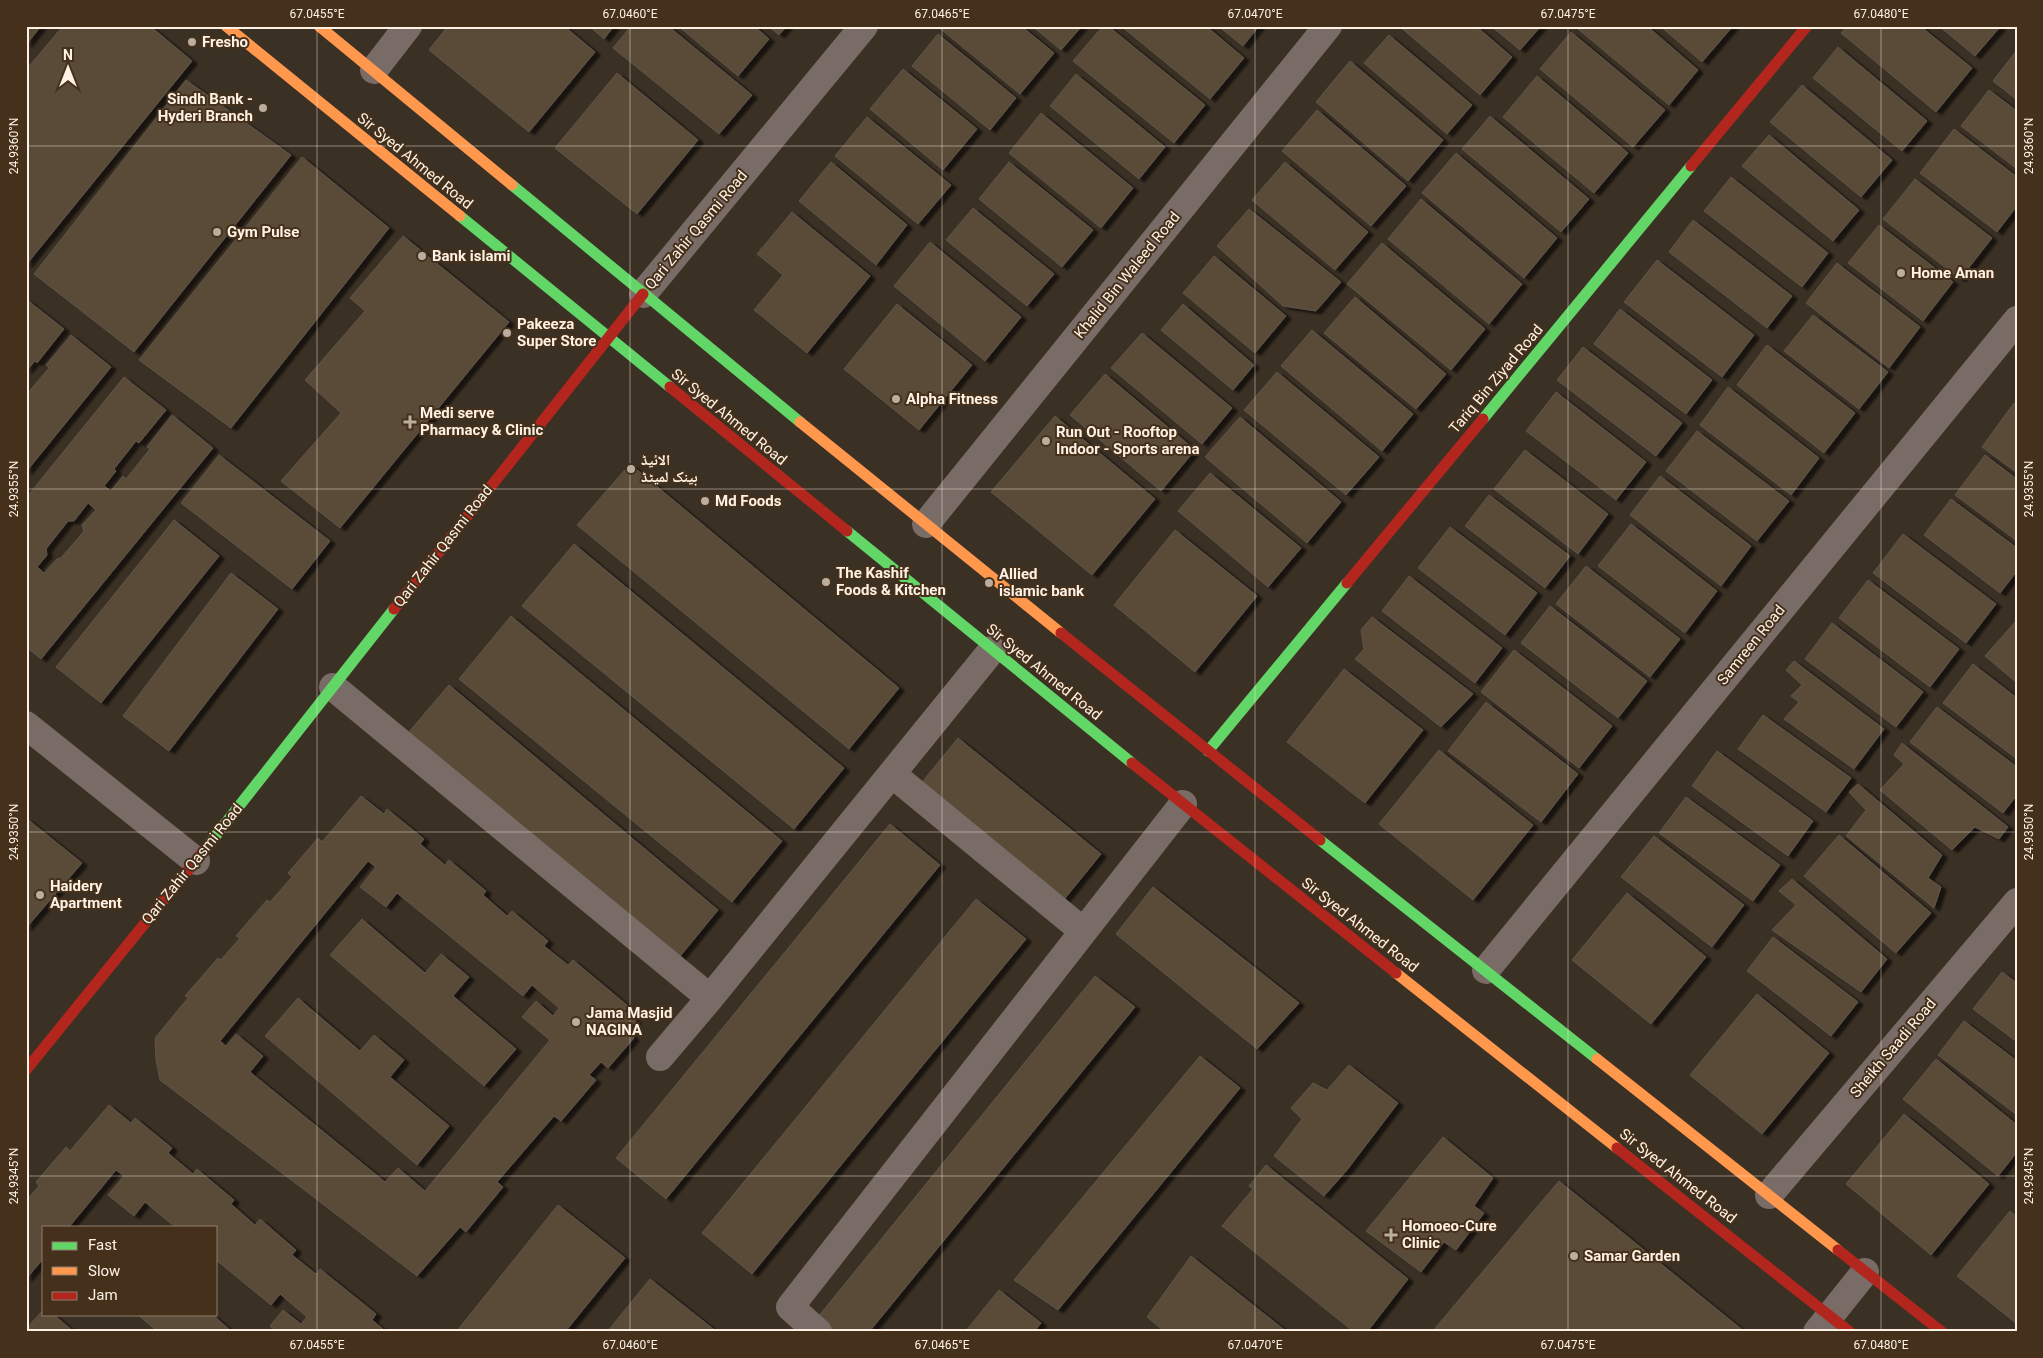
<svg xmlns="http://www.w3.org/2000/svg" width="2043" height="1358" font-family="Roboto,'Noto Naskh Arabic',sans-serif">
<defs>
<filter id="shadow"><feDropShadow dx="5.5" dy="3" stdDeviation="1" flood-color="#0009"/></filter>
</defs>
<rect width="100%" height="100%" fill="#3b3024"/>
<!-- building -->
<path fill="#5a4c39" stroke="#5e554b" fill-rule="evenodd" filter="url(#shadow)" d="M26,26H41L26,45Z
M63,26H150L192,61L26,265V70Z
M448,26H564L595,52L529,132L429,50Z
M589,26H614L604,39Z
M631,26H668L752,95L719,134L613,48Z
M678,26H754L769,39L738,76Z
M768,26H787L779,35Z
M937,26H1021L1054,53L1020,94Z
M1032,26H1082L1061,50Z
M1103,26H1108L1205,105L1174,143L1073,61Z
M1121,26H1206L1244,58L1210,99Z
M1218,26H1259L1243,46Z
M1399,26H1476L1512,57L1480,95Z
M1491,26H1541L1520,50Z
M1581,26H1647L1698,70L1669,105L1578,29Z
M1660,26H1733L1702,62Z
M1847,26H1920L1972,68L1936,112L1841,33Z
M1939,26H1999L2000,27L1975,56Z
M1571,32L1665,110L1633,147L1540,69Z
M938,34L1016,98L990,130L912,66Z
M1389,35L1472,105L1447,134L1364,63Z
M1838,47L1927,121L1902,151L1813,78Z
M2017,50V100L1993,81Z
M1350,61L1443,140L1408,181L1316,102Z
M903,69L977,129L943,170L870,109Z
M617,73L698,140L637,214L555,148Z
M1076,74L1165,147L1139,179L1050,106Z
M1537,76L1628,153L1594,193L1503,117Z
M186,80L291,155L134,352L34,274Z
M1802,85L1892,160L1861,197L1770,122Z
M1989,90L2017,111V169L1961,126Z
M1317,110L1406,186L1371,226L1282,151Z
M1041,113L1133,188L1101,228L1009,153Z
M1490,116L1589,199L1561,232L1462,149Z
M867,117L951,185L918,224L835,156Z
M1954,129L2017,177V206L1997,232L1920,173Z
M1769,135L1859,210L1833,241L1742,166Z
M1456,153L1557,238L1524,278L1422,193Z
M302,157L389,228L231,428L139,360Z
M831,162L907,225L876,265L799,201Z
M1009,162L1093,230L1062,267L979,199Z
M1285,162L1368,232L1335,270L1252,200Z
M1731,177L1828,253L1802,287L1704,211Z
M1915,179L1992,238L1960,279L1883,219Z
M1421,199L1522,284L1489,324L1388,239Z
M973,208L1054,274L1027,306L946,240Z
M1249,209L1341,282L1316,311L1283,306L1217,246Z
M792,212L870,276L807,353L754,310L783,275L757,254Z
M1693,220L1792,296L1767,328L1669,252Z
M1879,225L1953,282L1923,321L1848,263Z
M403,236L509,322L340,528L281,481L341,413L305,380L365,311L350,298Z
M930,242L1021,317L985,361L894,286Z
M1382,243L1485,329L1451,370L1347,284Z
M1214,256L1286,316L1255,353L1183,293Z
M1657,260L1754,335L1722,377L1624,302Z
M1837,263L1920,327L1889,368L1806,303Z
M1355,297L1446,374L1416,409L1324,333Z
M26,299L64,329L37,363L35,361L26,371Z
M897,304L972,365L919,430L844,369Z
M1183,304L1254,365L1233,390L1161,330Z
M1620,309L1712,380L1686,414L1594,344Z
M1813,315L1888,372L1859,409L1784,351Z
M1312,330L1413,414L1382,451L1281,366Z
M1142,333L1232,408L1202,444L1111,368Z
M71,335L111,367L26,472V395L49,368L46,365Z
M1767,345L1855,413L1824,453L1737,385Z
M1583,347L1682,423L1656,456L1557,380Z
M1277,372L1379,457L1346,495L1244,410Z
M1105,374L1195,450L1161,491L1070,415Z
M124,377L166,410L139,443L136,441L114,469L116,471L104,486L111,491L123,476L126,479L150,449L147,447L172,415L213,448L41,659L26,647V591L28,589L26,588V498ZM88,503L96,510L82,525L84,531L61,558L57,559L44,573L37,567L47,555L46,549L68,521H74Z
M1728,387L1819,458L1791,495L1700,425Z
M1556,392L1646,462L1616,500L1526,431Z
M2014,403L2017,405V473L1982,447Z
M1055,416L1155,499L1092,575L991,492Z
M1240,417L1341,502L1307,543L1205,457Z
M1697,431L1789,501L1757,541L1666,471Z
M1525,450L1608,514L1578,554L1494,489Z
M219,455L330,541L292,589L181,503Z
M1985,455L2017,479V541L1955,495Z
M630,464L899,688L849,749L577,525Z
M1210,473L1301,548L1268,587L1178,511Z
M1660,476L1751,546L1721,586L1630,515Z
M1489,495L1570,556L1545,588L1465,526Z
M1951,499L2017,548V571L2000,593L1924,535Z
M174,520L219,556L101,703L56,667Z
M1631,524L1717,591L1685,633L1598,566Z
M1450,527L1537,593L1505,635L1418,568Z
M1175,530L1257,596L1195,672L1114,605Z
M1903,534L1996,604L1966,643L1873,573Z
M574,544L844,768L794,829L522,606Z
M1586,566L1680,639L1650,677L1556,604Z
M231,573L278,609L169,751L123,716Z
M1409,576L1502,648L1475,683L1382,611Z
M1868,580L1959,649L1930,687L1839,618Z
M1550,606L1647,681L1618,718L1521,643Z
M511,616L782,841L732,902L459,679Z
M1372,617L1473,694L1441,727L1355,659L1364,649L1361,630Z
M2017,620V683L1985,656Z
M1832,623L1923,692L1896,727L1805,659Z
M1514,650L1612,726L1579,768L1481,692Z
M1794,661L1884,729L1854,769L1784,719L1799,702L1791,696L1802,685L1786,670Z
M1973,664L2017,698V759L1943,703Z
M1344,669L1423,730L1365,803L1287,742Z
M449,685L718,910L668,971L396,747Z
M1486,702L1578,774L1541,822L1448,751Z
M1937,707L2017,767V795L2003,813L1910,742Z
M1763,715L1851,778L1826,812L1738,749Z
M958,738L1101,854L1062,902L919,786Z
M1902,743L2008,827L1999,839L1975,827L1952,850L1880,790L1904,764L1894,755Z
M1439,750L1533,825L1473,900L1379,824Z
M1717,751L1813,821L1788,856L1692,786Z
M1858,784L1942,855L1928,878L1941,887L1934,908L1846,836L1866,810L1849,792Z
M361,796L384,814L387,809L424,839L420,844L445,865L449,860L486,891L483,895L507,916L512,911L548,941L544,946L568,965L573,960L628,1006L624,1011L636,1021L627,1031L634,1038L608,1068L601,1062L589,1075L596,1080L561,1121L554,1116L497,1182L503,1187L466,1232L460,1227L417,1276L160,1080L156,1060L155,1038L188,998L185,996L218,958L221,960L240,938L236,936L267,900L270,902L292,877L288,873L318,838L322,842ZM368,861L376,867L360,887L386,907L397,893L523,996L532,985L559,1008L553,1016L536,1001L522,1017L550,1040L425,1191L398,1168L385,1182L250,1072L263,1056L236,1034L226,1046L220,1041Z
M1686,797L1780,865L1753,901L1659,833Z
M26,818L82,863L26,928Z
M890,824L940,865L666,1199L616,1158Z
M1839,835L1931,913L1896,953L1804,876Z
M1654,836L1744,905L1712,947L1621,877Z
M1792,879L1887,959L1861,992L1772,930L1796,905L1779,891Z
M1153,887L1299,1003L1257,1049L1116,934Z
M1627,893L1706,957L1651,1024L1572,960Z
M976,899L1026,939L752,1274L702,1233Z
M362,919L425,973L441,954L469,977L453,996L516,1049L484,1086L330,955Z
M1773,937L1858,1002L1831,1036L1747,971Z
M2002,972L2017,983V1042L1973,1009Z
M1095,976L1135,1007L869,1332H815L809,1328Z
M1757,994L1829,1053L1762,1134L1690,1075Z
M298,998L360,1051L374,1035L404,1060L390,1077L449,1126L417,1165L265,1036Z
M1964,1021L2017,1061V1115L1938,1055Z
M1200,1056L1240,1088L1058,1310L1014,1280Z
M1936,1059L2017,1125V1152L1998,1176L1903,1099Z
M1349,1065L1398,1103L1347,1170L1324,1196L1274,1156L1302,1119L1291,1108L1313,1083L1327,1090Z
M109,1105L131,1123L135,1118L172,1148L168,1153L193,1174L197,1169L234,1200L231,1204L255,1225L260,1219L296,1250L292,1255L316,1274L320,1269L376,1314L372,1320L384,1330L382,1332H277L270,1326L283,1310L301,1324L307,1317L280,1294L271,1305L216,1260V1227H175L145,1202L134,1216L108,1195L124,1176L116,1170L69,1227H44V1258L26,1279V1201L39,1186L36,1182L66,1147L70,1151Z
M1904,1114L1989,1184L1931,1255L1846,1184Z
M1443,1137L1493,1178L1474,1206L1484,1213L1456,1250L1444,1242L1421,1272L1366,1231Z
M1266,1165L1408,1279L1367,1332H1354L1222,1226L1253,1189L1249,1186Z
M1559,1181L1745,1332H1432Z
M558,1205L625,1258L565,1332H456Z
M2010,1211L2017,1217V1324L1957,1276Z
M1191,1256L1287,1332H1165L1147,1317Z
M650,1279L717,1332H607Z
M999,1290L1041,1323L1034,1332H965Z
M44,1309V1314H53L74,1332H26V1329Z
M137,1314H212L232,1332H158Z"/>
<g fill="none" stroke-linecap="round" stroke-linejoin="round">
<!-- street -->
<path stroke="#796b66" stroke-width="28" d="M374,70L408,26
M643,294L864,26
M926,524L1328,26
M333,687L710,998
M26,725L196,861
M892,774L1083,931
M1486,970L2017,320
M660,1057L710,998L992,650
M1769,1195L2017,902
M818,1332L790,1307L1183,804
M1817,1332L1865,1272"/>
<!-- fast -->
<path stroke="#63d668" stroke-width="11" d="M512,185L800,422
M460,216L670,387
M1483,419L1691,166
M847,531L1132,763
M1208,751L1347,583
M1320,840L1597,1059
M210,843L394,609"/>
<!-- slow -->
<path stroke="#ff974d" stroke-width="11" d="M226,26L460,216
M319,26L512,185
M800,422L1061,633
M1396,973L1617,1148
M1597,1059L1838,1250"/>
<!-- jam -->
<path stroke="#b3261e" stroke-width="11" d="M1691,166L1807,26
M670,387L847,531
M1347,583L1483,419
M394,609L643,294
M1061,633L1320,840
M1132,763L1396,973
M26,1070L210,843
M1617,1148L1850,1332
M1838,1250L1942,1332"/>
</g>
<!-- ticks -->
<path fill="none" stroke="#fff2e5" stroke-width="1" stroke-opacity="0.45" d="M317,26V1332M630,26V1332M942,26V1332M1255,26V1332M1568,26V1332M1881,26V1332M26,146H2017M26,489H2017M26,832H2017M26,1176H2017"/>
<!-- markers -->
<g fill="#baaea1" stroke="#44301b" stroke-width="2">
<circle cx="192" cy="42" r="5"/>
<circle cx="263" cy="108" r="5"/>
<circle cx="217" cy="232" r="5"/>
<circle cx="422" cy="256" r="5"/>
<circle cx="1901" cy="273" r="5"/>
<circle cx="507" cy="333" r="5"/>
<circle cx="896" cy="399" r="5"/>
<path d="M407.5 414.5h5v5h5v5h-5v5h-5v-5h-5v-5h5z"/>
<circle cx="1046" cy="441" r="5"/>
<circle cx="631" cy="469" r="5"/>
<circle cx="705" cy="501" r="5"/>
<circle cx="826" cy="582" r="5"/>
<circle cx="989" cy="583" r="5"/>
<circle cx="40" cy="895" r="5"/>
<circle cx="576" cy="1022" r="5"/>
<path d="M1388.5 1227.5h5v5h5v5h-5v5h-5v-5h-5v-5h5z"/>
<circle cx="1574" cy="1256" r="5"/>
</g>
<g text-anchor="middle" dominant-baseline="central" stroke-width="4" stroke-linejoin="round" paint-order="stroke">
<!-- poi labels -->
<g font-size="15" font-weight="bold" fill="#fff2e5" stroke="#44301b" text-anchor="start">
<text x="202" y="42">Fresho</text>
<text x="253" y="99" text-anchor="end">Sindh Bank -<tspan x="253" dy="17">Hyderi Branch</tspan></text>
<text x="227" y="232">Gym Pulse</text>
<text x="432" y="256">Bank islami</text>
<text x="1911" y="273">Home Aman</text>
<text x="517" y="324">Pakeeza<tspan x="517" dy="17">Super Store</tspan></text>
<text x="906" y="399">Alpha Fitness</text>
<text x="420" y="413">Medi serve<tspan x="420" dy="17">Pharmacy &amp; Clinic</tspan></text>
<text x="1056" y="432">Run Out - Rooftop<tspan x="1056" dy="17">Indoor - Sports arena</tspan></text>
<text x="641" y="460">الائیڈ<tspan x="641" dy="17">بینک لمیٹڈ</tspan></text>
<text x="715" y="501">Md Foods</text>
<text x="836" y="573">The Kashif<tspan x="836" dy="17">Foods &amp; Kitchen</tspan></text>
<text x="999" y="574">Allied<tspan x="999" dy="17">islamic bank</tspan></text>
<text x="50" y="886">Haidery<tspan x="50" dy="17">Apartment</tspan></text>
<text x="586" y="1013">Jama Masjid<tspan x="586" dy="17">NAGINA</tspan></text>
<text x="1402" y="1226">Homoeo-Cure<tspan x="1402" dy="17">Clinic</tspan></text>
<text x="1584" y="1256">Samar Garden</text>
</g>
<!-- street labels -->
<g font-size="15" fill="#fff2e5" stroke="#44301b">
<text transform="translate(415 161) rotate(39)">Sir Syed Ahmed Road</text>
<text transform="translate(696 230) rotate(-50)">Qari Zahir Qasmi Road</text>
<text transform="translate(1127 275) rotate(-51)">Khalid Bin Waleed Road</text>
<text transform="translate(1496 379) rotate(-50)">Tariq Bin Ziyad Road</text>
<text transform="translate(729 417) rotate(39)">Sir Syed Ahmed Road</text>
<text transform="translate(443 546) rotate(-52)">Qari Zahir Qasmi Road</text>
<text transform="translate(1751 645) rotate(-51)">Samreen Road</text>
<text transform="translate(1044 672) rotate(39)">Sir Syed Ahmed Road</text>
<text transform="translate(192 864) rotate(-51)">Qari Zahir Qasmi Road</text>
<text transform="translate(1360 925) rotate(38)">Sir Syed Ahmed Road</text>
<text transform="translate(1893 1048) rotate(-50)">Sheikh Saadi Road</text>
<text transform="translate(1678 1176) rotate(38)">Sir Syed Ahmed Road</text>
</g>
</g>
<!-- border -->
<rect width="2043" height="1358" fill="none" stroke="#44301b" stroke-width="55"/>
<!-- legend -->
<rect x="42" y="1226" width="175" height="90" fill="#44301b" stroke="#8f7e6c"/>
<rect x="52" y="1242" width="25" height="8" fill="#63d668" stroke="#8f7e6c"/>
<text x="88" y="1250" font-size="15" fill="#fff2e5">Fast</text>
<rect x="52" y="1267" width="25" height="8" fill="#ff974d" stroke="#8f7e6c"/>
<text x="88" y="1276" font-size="15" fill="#fff2e5">Slow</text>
<rect x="52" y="1292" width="25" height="8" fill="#b3261e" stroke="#8f7e6c"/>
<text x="88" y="1300" font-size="15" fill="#fff2e5">Jam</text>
<!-- north arrow -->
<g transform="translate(68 68)" stroke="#44301b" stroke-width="4" paint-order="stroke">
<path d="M0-4L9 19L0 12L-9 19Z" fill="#fff2e5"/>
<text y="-8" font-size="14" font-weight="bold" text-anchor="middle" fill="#fff2e5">N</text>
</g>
<rect x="28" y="28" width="1988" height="1302" fill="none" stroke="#fff2e5" stroke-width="2"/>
<g font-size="12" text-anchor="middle" fill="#fff2e5">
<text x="317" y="18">67.0455°E</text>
<text x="630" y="18">67.0460°E</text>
<text x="942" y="18">67.0465°E</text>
<text x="1255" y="18">67.0470°E</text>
<text x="1568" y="18">67.0475°E</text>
<text x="1881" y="18">67.0480°E</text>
<text transform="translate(14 146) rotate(-90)" y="4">24.9360°N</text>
<text transform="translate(2029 146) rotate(-90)" y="4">24.9360°N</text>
<text transform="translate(14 489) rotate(-90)" y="4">24.9355°N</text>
<text transform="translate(2029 489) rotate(-90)" y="4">24.9355°N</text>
<text transform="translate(14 832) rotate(-90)" y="4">24.9350°N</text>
<text transform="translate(2029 832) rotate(-90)" y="4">24.9350°N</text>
<text transform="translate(14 1176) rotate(-90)" y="4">24.9345°N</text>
<text transform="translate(2029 1176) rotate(-90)" y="4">24.9345°N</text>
<text x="317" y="1349">67.0455°E</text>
<text x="630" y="1349">67.0460°E</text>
<text x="942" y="1349">67.0465°E</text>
<text x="1255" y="1349">67.0470°E</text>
<text x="1568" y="1349">67.0475°E</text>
<text x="1881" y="1349">67.0480°E</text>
</g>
</svg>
